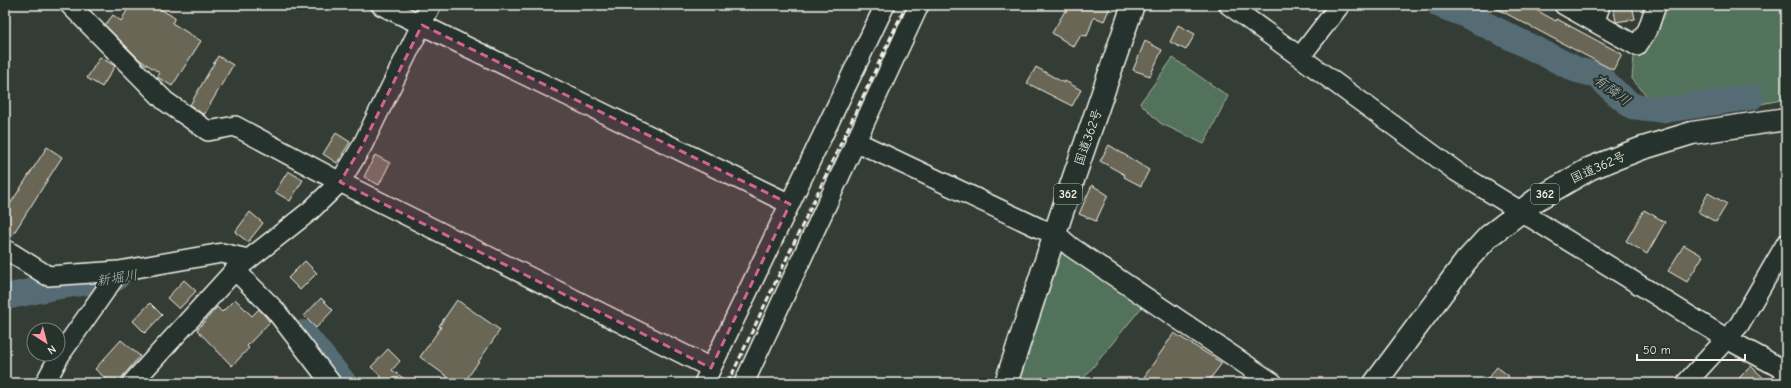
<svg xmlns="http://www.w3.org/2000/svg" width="1791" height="388" font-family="'Comic Neue','Klee One',sans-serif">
<rect width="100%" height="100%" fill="#343d35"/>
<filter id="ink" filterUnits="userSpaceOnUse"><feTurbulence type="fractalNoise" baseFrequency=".025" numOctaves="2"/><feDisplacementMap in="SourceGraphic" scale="8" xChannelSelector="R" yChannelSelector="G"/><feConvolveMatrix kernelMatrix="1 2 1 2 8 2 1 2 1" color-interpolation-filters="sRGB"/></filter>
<g filter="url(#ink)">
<!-- green -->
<path fill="#53725b" stroke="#a4b2a2" d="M1646,5H1786V99L1741,108L1665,116L1632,79L1634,56Z
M1173,58L1228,96L1204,144L1160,123L1140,103Z
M1061,251L1142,307L1080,383H1016Z"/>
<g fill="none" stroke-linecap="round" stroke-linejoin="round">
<!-- river -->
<path stroke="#566c74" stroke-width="26" d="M1440,5L1464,14L1577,70L1597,75L1614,91L1632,106L1665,110L1751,97
M5,297L54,287L116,278
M303,333L344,383"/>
</g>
<!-- building -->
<path fill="#6b6654" stroke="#f4f1e8" d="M130,5H154L175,18L172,23L201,41L172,86L157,77L160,73L140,60L105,25L113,15L121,21Z
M1067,5H1111L1104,21L1094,17L1087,36L1081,35L1074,47L1052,33L1065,11L1066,12L1070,6Z
M1490,5H1527L1556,21L1557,19L1622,54L1613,70Z
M1613,5H1632L1635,19L1616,22Z
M1178,25L1195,34L1186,50L1170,42Z
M1145,41L1162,50L1150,76L1133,70Z
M218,56L233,65L204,115L190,105Z
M100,57L115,66L102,87L87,78Z
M1036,67L1064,83L1065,81L1081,90L1072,106L1027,83Z
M336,133L350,142L337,163L323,154Z
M1109,145L1149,170L1141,186L1124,177L1125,175L1100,161Z
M47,147L62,157L10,239L5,238V212Z
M375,155L390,163L379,185L364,177Z
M288,171L303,180L290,201L275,192Z
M1092,185L1108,195L1096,221L1079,214Z
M1708,193L1727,204L1716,222L1698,212Z
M1644,210L1665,222L1647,254L1626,241Z
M250,212L263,223L248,242L235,232Z
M1684,245L1703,256L1687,282L1668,271Z
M305,261L317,273L300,290L288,278Z
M184,280L196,291L179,309L167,298Z
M321,298L333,310L316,328L304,316Z
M235,299L252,316L259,309L270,322L247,346L249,348L232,366L197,330L217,307L222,312Z
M457,300L500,330L464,383H456L420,357L441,327L439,326Z
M150,303L162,315L145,333L133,321Z
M1174,333L1222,363L1207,383H1140Z
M121,340L140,356L117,383H111L95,369Z
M388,349L400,361L392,370L410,383H387L371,367Z
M1751,366L1769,383H1734Z
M1497,367L1509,376L1504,383H1484Z"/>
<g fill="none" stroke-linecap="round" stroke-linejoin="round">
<defs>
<path id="minor" d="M70,5L165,101L208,131L235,126L340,182L711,368
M381,5L790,204
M1229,5L1457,172L1727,339L1786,371
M1564,5L1637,46L1648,29L1656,5
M1594,22L1599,9V5
M1300,57L1340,5
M855,141L1039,228L1056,234L1071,247L1273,383
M5,249L48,276L119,271L222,253L248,259
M235,270L275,310L331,383
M45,383L60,355L119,271
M132,383L235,270L310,211L340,182L362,146L431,5
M704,383L885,5
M744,383L919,5
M1686,383L1739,325L1786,244"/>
<path id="highway" d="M1006,383L1061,215L1133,5
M1375,383L1466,261L1489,236L1536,200L1591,168L1640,149L1692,133L1786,119"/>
</defs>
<!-- minor casing -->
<use href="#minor" stroke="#f4f1e8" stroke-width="22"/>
<!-- highway casing -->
<use href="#highway" stroke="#f4f1e8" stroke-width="25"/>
<!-- minor -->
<use href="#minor" stroke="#26332d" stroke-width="19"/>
<!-- highway -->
<use href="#highway" stroke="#26332d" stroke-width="22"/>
<!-- rail -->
<path stroke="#f4f1e8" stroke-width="3" stroke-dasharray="6 3" stroke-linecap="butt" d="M728,383L906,5"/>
</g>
</g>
<!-- marked area -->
<path fill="#d4648c" fill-opacity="0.2" stroke="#d4648c" stroke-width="3" stroke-dasharray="8 5" stroke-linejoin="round" d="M422,25L790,204L711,368L340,182L362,146Z"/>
<g text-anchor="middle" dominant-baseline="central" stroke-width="4" stroke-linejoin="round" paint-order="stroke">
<!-- shield labels -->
<g fill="#26332d" stroke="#b6b8b0" stroke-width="1">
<rect x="1054" y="184" width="28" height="20" rx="3"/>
<rect x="1531" y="184" width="28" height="20" rx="3"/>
</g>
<g font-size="12" font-weight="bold" fill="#f4f1e8">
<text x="1068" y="194">362</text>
<text x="1545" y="194">362</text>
</g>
<!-- street labels -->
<g font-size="13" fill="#f4f1e8" stroke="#26332d">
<text transform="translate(1088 137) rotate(-71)">国道362号</text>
<text transform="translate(1598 167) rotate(-24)">国道362号</text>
</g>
<!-- water labels -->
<g font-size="14" font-style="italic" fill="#b5bcba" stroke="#26332d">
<text transform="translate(1612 90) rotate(37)">有隣川</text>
<text transform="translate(117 278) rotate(-9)">新堀川</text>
</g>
</g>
<!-- margin -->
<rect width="1791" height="388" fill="none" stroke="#26332d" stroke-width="20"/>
<rect x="10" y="10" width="1771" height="368" fill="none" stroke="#f4f1e8" stroke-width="1.5" filter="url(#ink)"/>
<!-- north arrow -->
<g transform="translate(46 342) rotate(144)"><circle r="19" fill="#26332d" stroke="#787f78"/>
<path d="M0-3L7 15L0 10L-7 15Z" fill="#ff9aa2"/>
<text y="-6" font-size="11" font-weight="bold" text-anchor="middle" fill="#f4f1e8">N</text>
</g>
<!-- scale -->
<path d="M1637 354v6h108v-6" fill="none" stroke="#f4f1e8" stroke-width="2"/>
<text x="1643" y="354" font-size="12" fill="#f4f1e8" stroke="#26332d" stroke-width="3" paint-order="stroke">50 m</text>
</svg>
